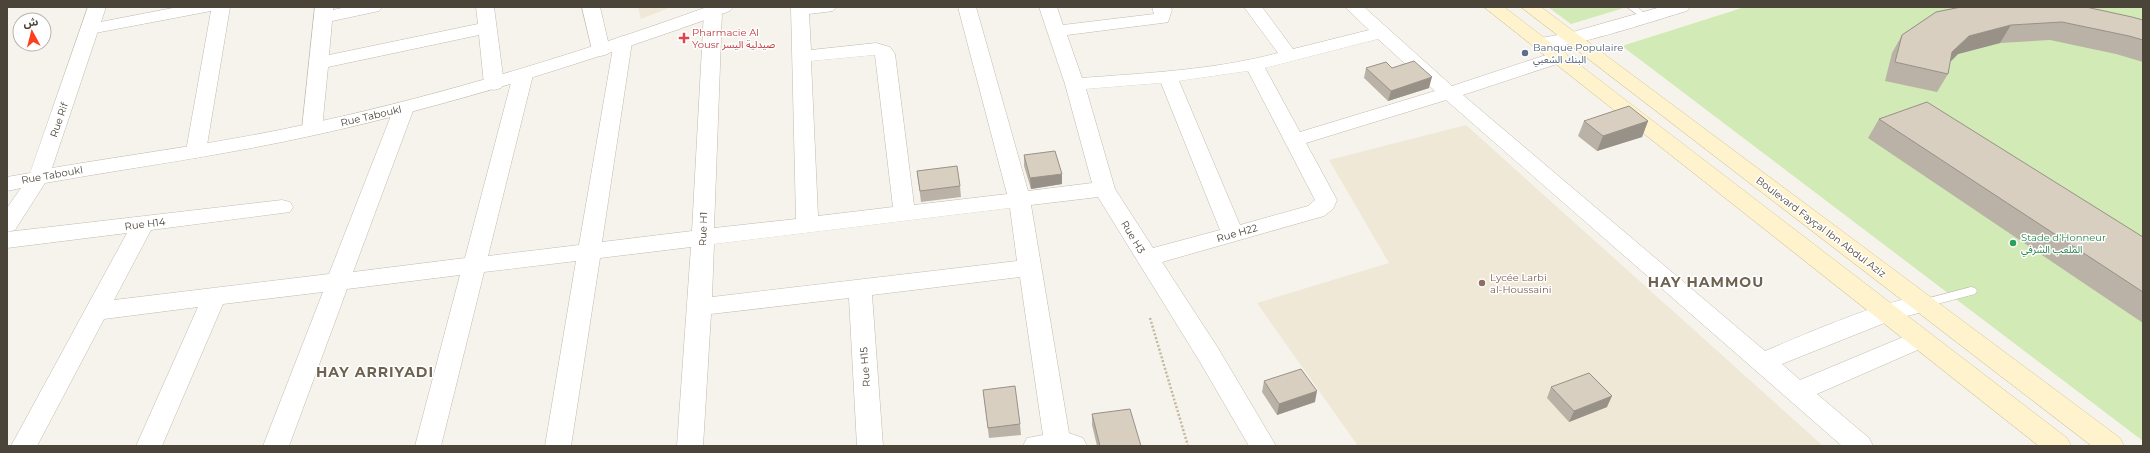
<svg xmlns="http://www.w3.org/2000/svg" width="2150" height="453" font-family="Montserrat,'Noto Sans Arabic',sans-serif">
<rect width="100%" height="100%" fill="#f6f3ec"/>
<!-- education -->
<path fill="#efe8d6" d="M638,7H671L641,19Z
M1466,125L1823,446H1358L1257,303L1389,263L1329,160Z"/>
<!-- green -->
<path fill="#d2eab5" d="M1548,7H1627L1571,24Z
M1745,7H2143V441L1622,46Z"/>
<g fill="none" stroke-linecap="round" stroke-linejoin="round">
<defs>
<path id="service" d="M1627,7H1637L1649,17L1645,20Z
M1971,287L1975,288L1977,291L1975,294L1922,308L1918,307L1916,304L1918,301Z"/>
<path id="minor" d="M178,7H230L206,151L203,156L196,158L189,156L186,151L211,11L90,34L84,33L81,29L84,25L90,24Z
M315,7H333V10L346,7H382L379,11L332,21L329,55L478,24L476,7H494L504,84L501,88L494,90L487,88L484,84L479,35L328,67L322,129L319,133L312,135L305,133L302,129Z
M582,7H600L610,50L608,54L601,56L594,54L592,50Z
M708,7H719L722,11L714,228L796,219L791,7H836L833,11L809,14L811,50L876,43L890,47L895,54L914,205L1007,194L958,7H976L1028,191L1092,183L1065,84L1039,7H1057L1063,25L1154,14L1152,7H1170L1172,10L1168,22L1162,23L1067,35L1082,78C1147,73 1214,70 1278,53L1244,7H1262L1293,49L1369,30L1345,7H1364L1452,86L1552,53L1559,51L1566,53L1568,57L1566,61L1463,95L1765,351C1797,338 1903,290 1930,298L1934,304L1930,310L1892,320L1782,364L1800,380L1920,330L1929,333L1932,339L1929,345L1817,394L1869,438L1873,446H1842L1446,100L1306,143L1337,200L1333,209L1324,216L1162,262L1218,348L1276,446H1249L1200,362L1098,197L1031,205L1069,433L1083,438L1087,446H1023L1027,438L1043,435L1020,277L872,295L883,446H857L849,298L711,314L703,446H677L691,247L600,258L571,446H545L576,261L484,272L441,446H415L460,275L347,289L289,446H263L323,292L223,304L162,446H136L198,307L104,319L37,446H11L127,233L7,248V232L282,200L290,202L293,207L290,212L151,230L114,300L329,274L394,108L397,104L404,102L411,104L414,108L353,272L465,258L513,75L516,71L523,69L530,71L533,75L488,256L579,245L614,42L617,38L623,36L629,38L632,42L602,242L692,231L704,11ZM1378,39L1435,91L1300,132L1265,68ZM875,55L893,207L818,216L811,61ZM1248,71L1315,200L1308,206L1240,225L1179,81ZM1161,83L1220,230L1153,248L1115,189L1086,89ZM1010,208L1017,261L712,297L714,244Z"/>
<path id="tertiary" d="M88,7H106L52,168C140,153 229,142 317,122C449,93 579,53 707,7H733L730,11C594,60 456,104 315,135C226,155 135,167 45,183L15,230L7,232V208L21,188L7,191V177L30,173Z
M1661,7H1690L1687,11C1658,19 1560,53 1535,47L1533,43L1535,39L1569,33Z"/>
<path id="secondary" d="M1484,7H1504L2067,438L2071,446H2039Z
M1521,7H1541L2120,438L2124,446H2092Z"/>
</defs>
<!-- service casing -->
<use href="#service" stroke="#c2bbae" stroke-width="1"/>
<!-- minor casing -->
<use href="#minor" stroke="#c2bbae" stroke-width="1"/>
<!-- tertiary casing -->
<use href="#tertiary" stroke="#c2bbae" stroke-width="1"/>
<!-- secondary casing -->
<use href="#secondary" stroke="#d6c79b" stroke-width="1"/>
<!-- path -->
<path stroke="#c4b79f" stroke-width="2.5" stroke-dasharray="2 2" stroke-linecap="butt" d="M1150,318L1188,446"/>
<!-- service -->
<use href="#service" fill="#fff" fill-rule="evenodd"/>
<!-- minor -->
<use href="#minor" fill="#fff" fill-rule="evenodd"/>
<!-- tertiary -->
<use href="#tertiary" fill="#fff" fill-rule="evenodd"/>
<!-- secondary -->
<use href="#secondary" fill="#fff3cd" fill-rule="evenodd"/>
</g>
<!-- wall -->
<path fill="#bab2a6" d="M1936,12L2143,20V62L2116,54L2050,40L2000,43L1958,54L1950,62L1948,74L1937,92L1885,81L1892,53L1902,35Z
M1366,68H1392L1429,88L1388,101L1364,78Z
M1879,119L2143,237V323L1868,138Z
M1584,121H1648L1642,137L1597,151L1578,136Z
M1024,155L1062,184L1031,189L1024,166Z
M917,171L960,186L961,197L921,202Z
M1264,381L1315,402L1277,415L1262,392Z
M1551,387L1607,407L1569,422L1547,398Z
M983,390L1020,424L1021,435L989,438Z
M1092,414L1141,446H1097L1092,425Z"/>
<!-- shaded-wall -->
<path fill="#979187" d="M2011,25L2000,43L1958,54L1941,71L1952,52L1969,36Z
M1432,77L1429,88L1388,101L1391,91Z
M1648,121L1642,137L1597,151L1603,136Z
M1062,174V184L1031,189L1030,178Z
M1317,391L1315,402L1277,415L1279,404Z
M1612,396L1607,407L1569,422L1574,411Z"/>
<!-- building -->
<path fill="#d8cfc1" stroke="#979187" d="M1961,7H2086L2132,17L2143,20V40L2129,36L2062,22L2011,25L1969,36L1952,52L1948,74L1895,62L1902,35L1936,12Z
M1414,61L1432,77L1391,91L1366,68L1386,62L1392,68Z
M1927,102L2143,237V292L1879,119Z
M1629,106L1648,121L1603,136L1584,121Z
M1055,151L1062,174L1030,178L1024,155Z
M957,166L960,186L920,191L917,171Z
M1301,369L1317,391L1279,404L1264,381Z
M1589,373L1612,396L1574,411L1551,387Z
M1015,386L1020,424L988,428L983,390Z
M1130,409L1141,446H1100L1092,414Z"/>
<!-- markers -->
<path fill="#e0444e" stroke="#fff" stroke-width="1.5" d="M682 32h4v4h4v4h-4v4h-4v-4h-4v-4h4z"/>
<circle fill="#5c6f8a" stroke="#fff" stroke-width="1.5" cx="1525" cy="53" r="4"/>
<circle fill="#2e9e5b" stroke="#fff" stroke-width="1.5" cx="2013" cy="243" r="4"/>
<circle fill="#8d6e63" stroke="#fff" stroke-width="1.5" cx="1482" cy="283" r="4"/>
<g text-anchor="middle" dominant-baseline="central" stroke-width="3" stroke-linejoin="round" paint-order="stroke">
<!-- health labels -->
<g font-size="10" fill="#be3a42" stroke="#fff" text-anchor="start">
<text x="692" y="32">Pharmacie Al<tspan x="692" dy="12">Yousr صيدلية اليسر</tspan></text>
</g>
<!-- service labels -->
<g font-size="10" fill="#4e5e75" stroke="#fff" text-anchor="start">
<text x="1533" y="47">Banque Populaire<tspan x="1533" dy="12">البنك الشعبي</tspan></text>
</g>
<!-- street labels -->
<g font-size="10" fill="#4b4439" stroke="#fff">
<text transform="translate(371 116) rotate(-13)">Rue Taboukl</text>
<text transform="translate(59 120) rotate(-71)">Rue Rif</text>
<text transform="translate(52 175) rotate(-10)">Rue Taboukl</text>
<text transform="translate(145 224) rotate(-7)">Rue H14</text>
<text transform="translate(1821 227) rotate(37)">Boulevard Fayçal Ibn Abdul Aziz</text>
<text transform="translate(703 229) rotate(-88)">Rue H1</text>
<text transform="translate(1237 233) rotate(-16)">Rue H22</text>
<text transform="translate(1133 237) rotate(59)">Rue H3</text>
<text transform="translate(865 367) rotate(-94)">Rue H15</text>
</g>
<!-- leisure labels -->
<g font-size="10" fill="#27864d" stroke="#fff" text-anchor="start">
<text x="2021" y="237">Stade d’Honneur<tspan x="2021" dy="12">الملعب الشرفي</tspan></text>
</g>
<!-- education labels -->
<g font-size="10" fill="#785e54" stroke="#fff" text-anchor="start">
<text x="1490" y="277">Lycée Larbi<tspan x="1490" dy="12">al-Houssaini</tspan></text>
</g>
<!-- district labels -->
<g font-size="14" font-weight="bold" letter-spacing="1" fill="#6e6250" stroke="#fff">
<text x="1706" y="282">HAY HAMMOU</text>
<text x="375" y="372">HAY ARRIYADI</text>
</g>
</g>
<!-- border -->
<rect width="2150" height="453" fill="none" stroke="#4b4439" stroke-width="16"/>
<!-- north arrow -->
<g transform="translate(32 32) rotate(353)"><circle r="19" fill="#ffffff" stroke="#b7b4b0"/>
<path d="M0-3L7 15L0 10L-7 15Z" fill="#fc3f1d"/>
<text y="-6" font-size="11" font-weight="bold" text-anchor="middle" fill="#4b4439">ش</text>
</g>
</svg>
